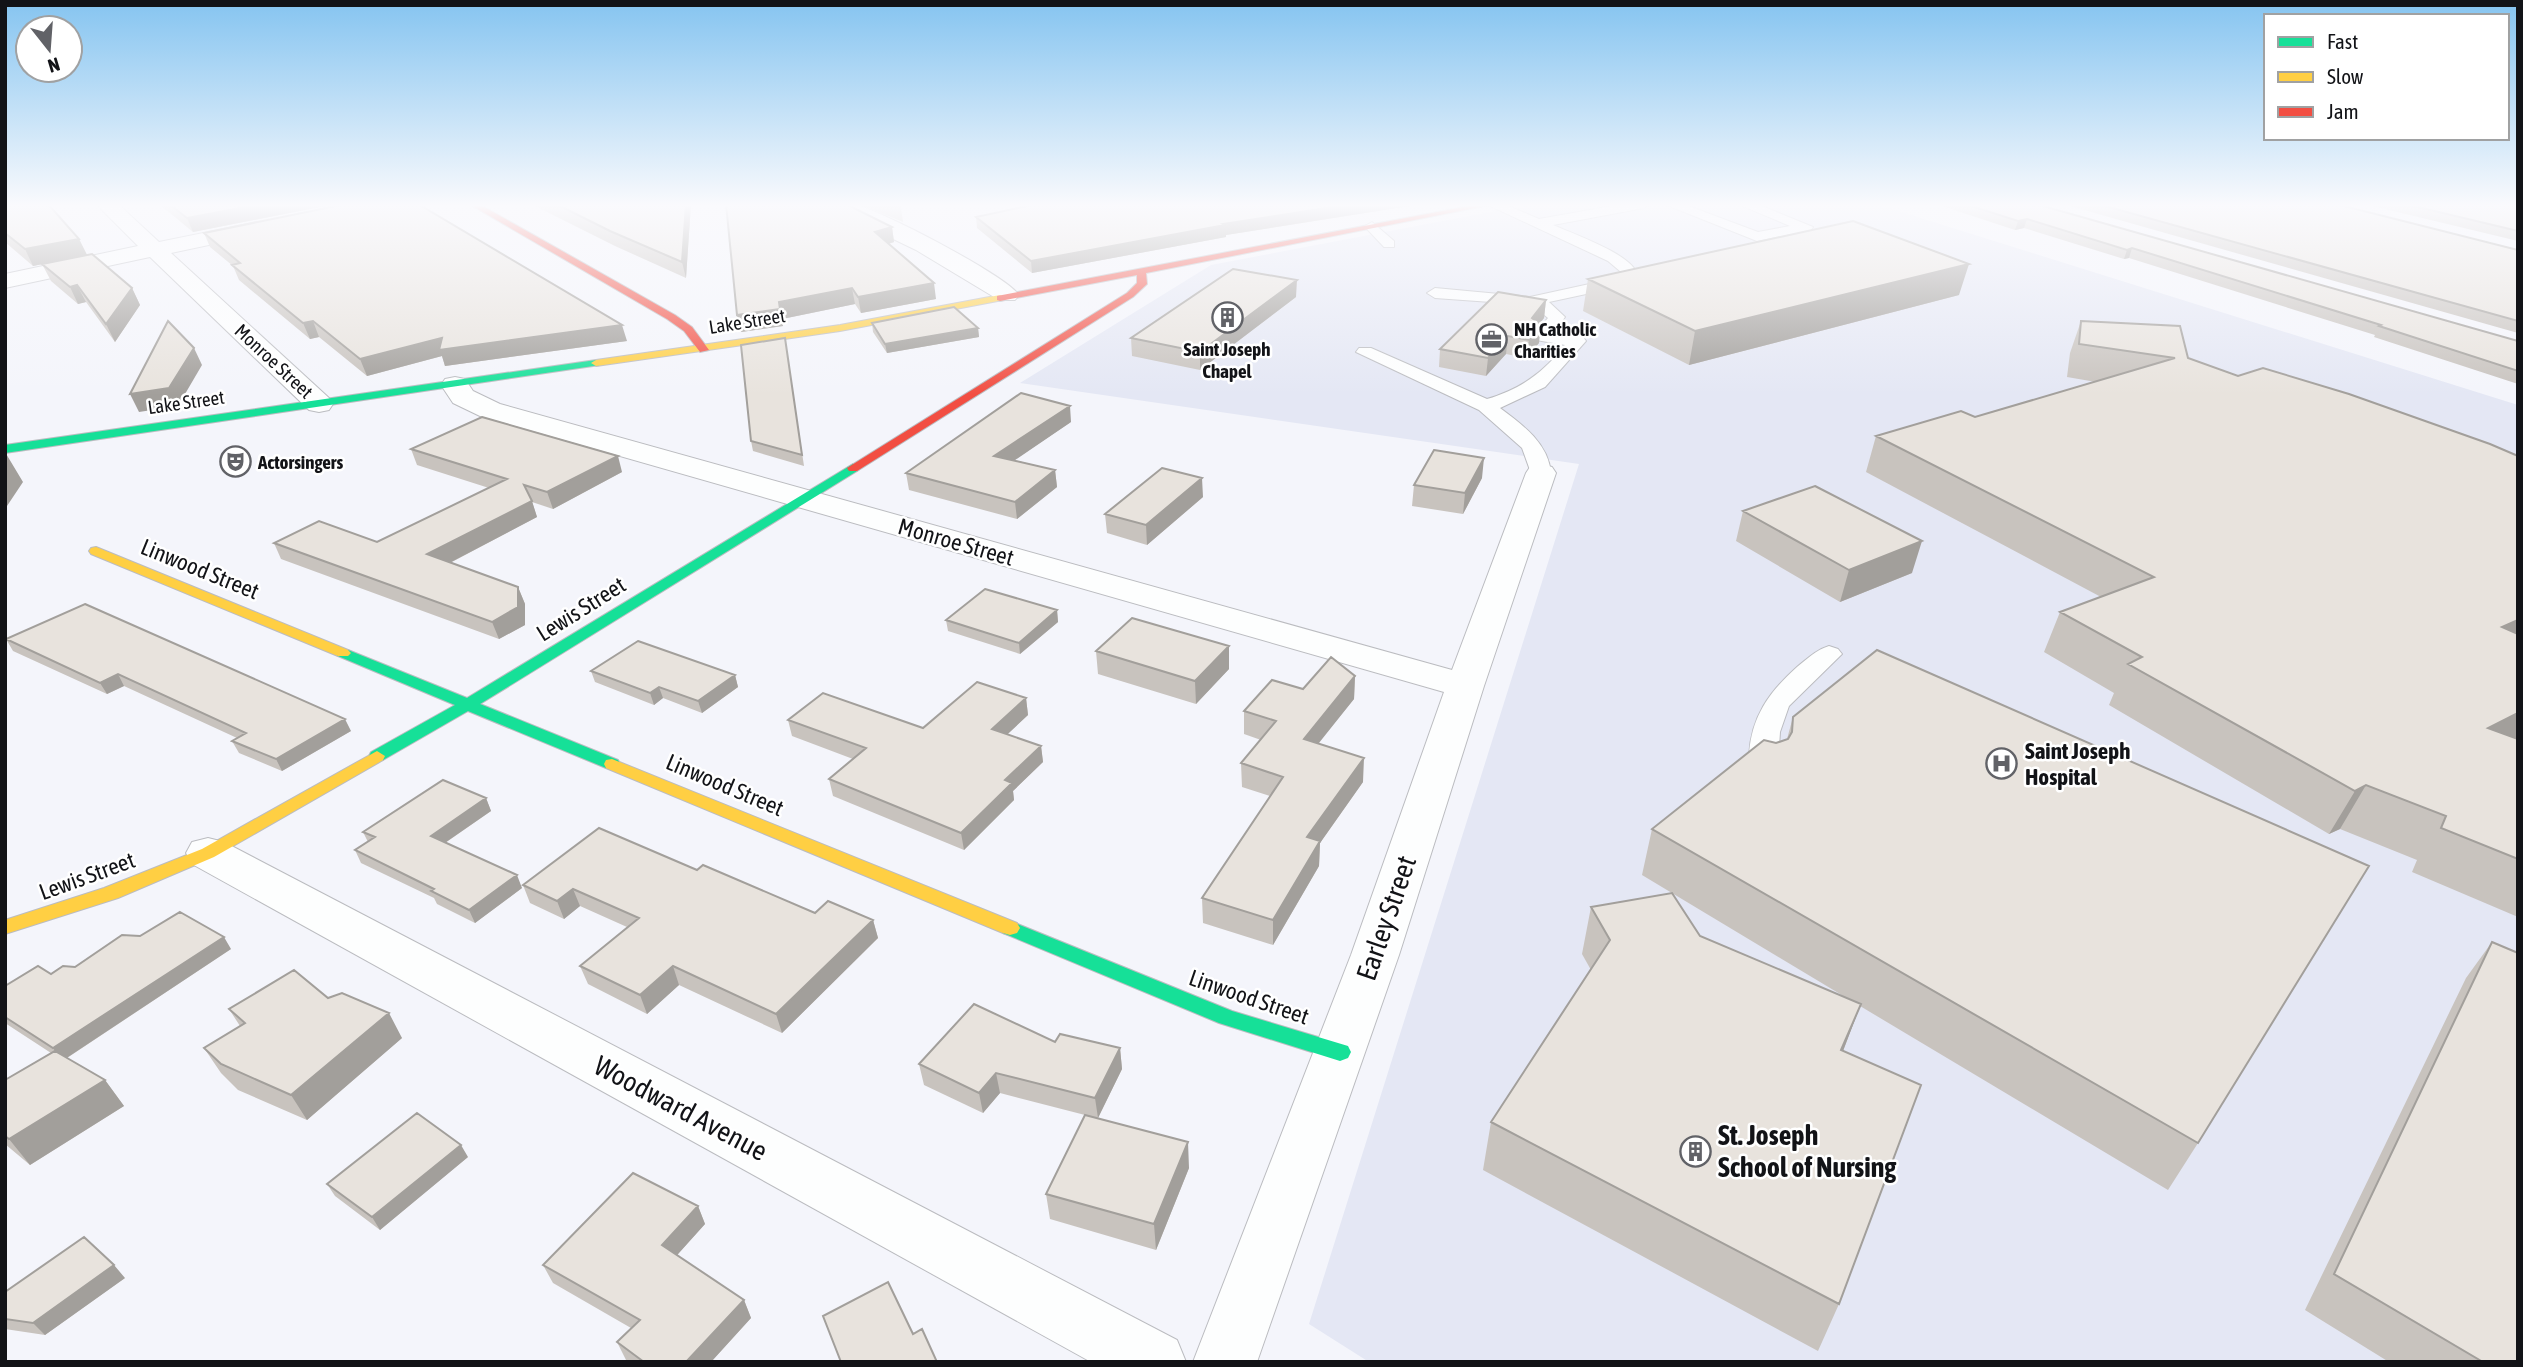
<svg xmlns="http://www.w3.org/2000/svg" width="2523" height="1367" font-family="'Asap Condensed',sans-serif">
<rect width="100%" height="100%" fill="#f4f5fb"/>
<!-- built -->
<path fill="#e4e7f4" d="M1533,204H1876L2518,405V1362H1369L1309,1324L1579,464L1020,383L1211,265Z"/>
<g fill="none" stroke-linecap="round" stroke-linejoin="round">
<defs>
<path id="lane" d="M1486,204H1504L1539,219L1623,204H1651L1644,208L1553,225C1571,233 1637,256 1637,276L1628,285L1549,302L1565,317L1554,332L1583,337L1586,341L1545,387L1500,408C1523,425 1548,443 1551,473L1541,479L1531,473L1522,448L1479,410L1356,352L1359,348H1371L1487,399C1521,389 1544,372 1565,345L1536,340L1533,336L1548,318L1532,305L1435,298L1427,293L1435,288L1530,297L1617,278L1621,272L1608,261Z
M1664,204H1683L1758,232L1790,226L1738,204H1757L1813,227L1811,230L1757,241Z
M1372,222L1394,241V247H1384L1367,229L1365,226Z
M1829,646L1838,649L1842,654L1789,706L1780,732L1777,776L1773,782L1763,785L1753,782C1747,774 1749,766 1749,756C1751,717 1769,692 1797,667C1807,659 1816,650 1829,646Z"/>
<path id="street" d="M96,204H118L159,242L257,222L265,223L268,228L265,233L171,253L329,398L333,404L329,410L319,412L309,410L150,257L5,288V274L138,246Z
M826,204C834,204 845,202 853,204C879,209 1005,275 1019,295L1015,300H999L916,250L829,208Z
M455,377L465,379L473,391L500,404L1452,670L1526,473L1530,467L1541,464L1552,467L1556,473L1484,686L1399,955L1257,1362H1193L1351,955L1444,692L480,416L453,403L441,385L445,379Z
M208,838L224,842L1177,1340L1186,1362H1091L192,864L186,853L192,842Z"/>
<path id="fast" d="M596,360L600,361V365L5,453V445Z
M853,464L857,465V471L480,704L618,760L620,764L618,768H606L468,711L383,760L377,761L369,756L371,752L455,705L338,656L335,653L338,650H348L467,698Z
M1010,921L1232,1011L1348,1046L1351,1052L1348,1058L1340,1061L1219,1023L1003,933L1000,928L1003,923Z"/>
<path id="slow" d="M1000,295L1003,296V300L840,331L596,366L591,363L596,360L840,325Z
M96,547L348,650L351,653L348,656H338L91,554L89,551L91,548Z
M377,751L385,756L383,760L214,857L118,898L5,934V920L104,888L202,849Z
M612,759L1017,923L1020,928L1017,933L1010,935L1003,933L606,768L604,764L606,760Z"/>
<path id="jam" d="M469,204H479L675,315L692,327L709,350L700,352L684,331L667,319Z
M1479,204H1495L1146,273L1147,284L1133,297L857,471H849L847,468L1127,293L1137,283V275L1000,301L997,300V296Z"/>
</defs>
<!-- lane casing -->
<use href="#lane" stroke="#bbbcc0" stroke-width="2"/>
<!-- street casing -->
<use href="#street" stroke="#bbbcc0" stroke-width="2"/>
<!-- fast casing -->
<use href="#fast" stroke="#bbbcc0" stroke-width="2"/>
<!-- slow casing -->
<use href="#slow" stroke="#bbbcc0" stroke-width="2"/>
<!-- jam casing -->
<use href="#jam" stroke="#bbbcc0" stroke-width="2"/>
<!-- lane -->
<use href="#lane" fill="#fdfefe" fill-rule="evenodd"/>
<!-- street -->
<use href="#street" fill="#fdfefe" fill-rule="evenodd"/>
<!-- fast -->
<use href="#fast" fill="#16e098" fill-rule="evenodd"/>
<!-- slow -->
<use href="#slow" fill="#ffcf43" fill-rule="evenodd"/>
<!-- jam -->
<use href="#jam" fill="#f24e42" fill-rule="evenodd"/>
</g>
<!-- wall -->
<path fill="#c8c3be" d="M5,204L79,239L87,255L33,266L5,242Z
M159,204H335L193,232Z
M531,204H691L686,278L615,246Z
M859,204H898L901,207L903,222Z
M1037,204H1422L1226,235V237L1032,273L977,228L976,217Z
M1936,204H2036L2518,341V384L2374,337L2375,335L2129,258L2124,259L2024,228L2015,230Z
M2063,204H2336L2518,250V333Z
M2364,204H2518V241Z
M892,227L894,242L889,244L936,299L861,313L855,304L782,319L783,326L741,332L737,315Z
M204,233L627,341L445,366L442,356L367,376L319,337L310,339L239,280L233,266L210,247Z
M42,264L132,288L140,305L115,342L86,302L78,304L51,281Z
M1588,279L1959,295L1689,365L1583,311Z
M1296,297L1200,370L1132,356L1131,338Z
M1546,300L1544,318L1539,324V343L1526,358L1506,354L1486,376L1439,367L1440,349Z
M2081,321L2238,376L2518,456V917L2412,872L2417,860L2340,829L2329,834L2109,705L2114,693L2044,652L2060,612L2101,597L1866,472L1876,436L1975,417L2096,382L2067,377L2070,353Z
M872,323L978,328L979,337L887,353L873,332Z
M785,338L804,466L753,451L751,441Z
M1071,422L1014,460L1055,470L1057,487L1017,519L909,490L906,473Z
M411,449L622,472L553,509L532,502L537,517L450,563L518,587L525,604V625L499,639L281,559L274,543L377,542L489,488L417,465Z
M1482,478L1463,514L1412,506L1414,485Z
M1203,497L1147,545L1107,533L1105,514Z
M1743,511L1912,573L1840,602L1736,541Z
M1057,610L1058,622L1020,654L948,631L946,620Z
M6,639L351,731L282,771L239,753L232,741L237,738L124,686L107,694L13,651Z
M1096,651L1229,669L1196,704L1098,674Z
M591,671L735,675L738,687L702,713L663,698L654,705L595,682Z
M1355,676L1354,699L1318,743L1363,782L1320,843L1319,866L1273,945L1203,923L1202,898L1270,796L1242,787L1241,763L1261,740L1244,734V711L1303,689Z
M1026,698L1028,715L1007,734L1041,746L1043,762L1013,791L1014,800L964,850L833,796L829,779L853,759L792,736L788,720L923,728Z
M1793,717L2198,1143L2168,1190L1860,1006L1843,1051L1839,1304L1818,1351L1483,1170L1491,1122L1591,970L1582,954L1591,907L1700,936L1850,1000L1642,875L1652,829L1776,743L1787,739Z
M486,798L491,811L445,843L522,888L475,923L437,904L434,898L361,863L355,850L368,842L363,832Z
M697,870L815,913L873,920L878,938L782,1033L679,985L647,1014L588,984L580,966L627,927L580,906L564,919L530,903L523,885Z
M2492,942L2518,1362H2389L2305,1310L2466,978Z
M231,949L67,1058L105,1080L124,1106L30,1165L5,1144V1080L51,1053L5,1023V986L75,967Z
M328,998L402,1038L307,1120L238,1090L221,1073L204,1048L240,1026L229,1009Z
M1055,1042L1120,1048L1122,1069L1098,1118L1189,1168L1156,1250L1050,1219L1046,1194L1085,1115L1000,1093L983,1113L924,1085L919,1064Z
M468,1157L380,1230L335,1196L327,1184Z
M698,1206L705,1224L677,1255L744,1300L751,1318L711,1362H628L626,1360L617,1342L631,1328L553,1283L543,1265Z
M125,1278L45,1335L5,1329V1292Z"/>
<!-- shaded-wall -->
<path fill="#a29f9b" d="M261,204H335L193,232L187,218Z
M686,204H691L686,278L682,262Z
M1352,204H1422L1226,235V237L1032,273L1031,261L1223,224Z
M2027,219L2024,228L2015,230L2018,221Z
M892,227L894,242L877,247L875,232Z
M79,239L87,255L33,266L25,249Z
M2132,248L2129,258L2124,259L2127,250Z
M1969,264L1959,295L1689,365L1695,331Z
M1297,280L1296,297L1200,370V352Z
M934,283L936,299L861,313L858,297Z
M77,285L86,302L78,304L70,287Z
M132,288L140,305L115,342L106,324Z
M852,288L855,304L782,319L783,326L741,332L737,315L779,302Z
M1546,300L1544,318L1530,336L1532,318Z
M313,321L319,337L310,339L303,323Z
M622,325L627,341L445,366L442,356L367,376L360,359L442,338Z
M1541,325L1539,343L1526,358L1529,340Z
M978,328L979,337L887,353L885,344Z
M1508,336L1506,354L1486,376L1488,358Z
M194,348L202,365L178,406L139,412L130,394Z
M1070,406L1071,422L996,473L994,456Z
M5,452L23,482L5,509Z
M618,456L622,472L553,509L547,492Z
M1484,458L1482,478L1463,514L1465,493Z
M1055,470L1057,487L1017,519L1015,502Z
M1202,478L1203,497L1147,545L1146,525Z
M532,501L537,517L434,571L427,554Z
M1922,541L1912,573L1840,602L1849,570Z
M518,587L525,604V625L499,639L492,622Z
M1057,610L1058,622L1020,654L1019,643Z
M2518,620V649L2502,627Z
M1229,646V669L1196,704L1195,681Z
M118,674L124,686L107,694L100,683Z
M735,675L738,687L702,713L698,701Z
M1355,676L1354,699L1303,763L1304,739Z
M659,687L663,698L654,705L650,693Z
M1026,698L1028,715L995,746L992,729Z
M2518,713V742L2488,728Z
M345,719L351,731L282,771L276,759Z
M1041,746L1043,762L1013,791L1014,800L964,850L961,833L1005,780Z
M1364,758L1363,782L1320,843L1319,866L1273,945V920L1307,837Z
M2366,785L2340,829L2329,834L2355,791Z
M486,798L491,811L436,849L431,836Z
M517,875L522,888L475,923L469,910Z
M573,889L580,906L564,919L557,901Z
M873,920L878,938L782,1033L776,1014Z
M224,937L231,949L62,1061L53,1048Z
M673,966L679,985L647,1014L640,995Z
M1861,1004L1843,1051L1841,1050Z
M389,1013L402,1038L307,1120L291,1095Z
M1120,1048L1122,1069L1098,1118L1095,1098Z
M996,1073L1000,1093L983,1113L979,1093Z
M105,1080L124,1106L30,1165L9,1139Z
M1188,1142L1189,1168L1156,1250L1154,1224Z
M461,1145L468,1157L380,1230L372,1217Z
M698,1206L705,1224L670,1263L662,1245Z
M114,1265L125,1278L45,1335L33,1323Z
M744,1300L751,1318L711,1362H686Z"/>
<!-- building -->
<path fill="#e8e3dd" stroke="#a29f9b" stroke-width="2" d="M5,204H48L79,239L25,249L5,233Z
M169,204H261L187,218Z
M346,204H418L622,325L439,350L442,338L360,359L313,321L303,323L232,265L240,263L204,233Z
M556,204H686L682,262L610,231Z
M726,204H846L892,227L875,232L934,283L858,297L852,288L779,302L780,309L737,315Z
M1037,204H1352L1223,224L1225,225L1031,261L976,217Z
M1965,204H2036L2518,341V371L2379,326L2381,325L2132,248L2127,250L2027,219L2018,221Z
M2098,204H2336L2518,250V321Z
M2405,204H2518V231Z
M1853,221L1969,264L1695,331L1588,279Z
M92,254L132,288L106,324L77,285L70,287L42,264Z
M1233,269L1297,280L1200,352L1131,338Z
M1498,292L1546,300L1532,318L1541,325L1529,340L1508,336L1488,358L1440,349Z
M954,307L978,328L885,344L872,323Z
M168,321L194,348L169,388L130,394Z
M2081,321L2180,326L2188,358L2238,376L2263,368L2349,394L2490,444L2518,456V620L2502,627L2518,634V713L2488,728L2518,739V859L2441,828L2446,816L2366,785L2355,791L2128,664L2142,657L2060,612L2154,577L1876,436L1961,411L1975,417L2175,358L2079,344Z
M785,338L802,455L751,441L741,345Z
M1021,393L1070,406L994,456L1055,470L1015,502L906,473Z
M482,417L618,456L547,492L524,485L532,501L427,554L518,587V607L492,622L274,543L319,521L377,542L507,479L411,449Z
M1434,450L1484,458L1465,493L1414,485Z
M1162,468L1202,478L1146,525L1105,514Z
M1815,486L1922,541L1849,570L1743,511Z
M985,589L1057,610L1019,643L946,620Z
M85,604L345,719L276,759L232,741L246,733L118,674L100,683L6,639Z
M1132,618L1229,646L1195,681L1096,651Z
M638,641L735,675L698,701L659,687L650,693L591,671Z
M1877,650L2369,866L2198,1143L1652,829L1764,740L1776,743L1788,739L1792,732L1793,717Z
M1331,657L1355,676L1304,739L1364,758L1307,837L1320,841L1273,920L1202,898L1283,777L1241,763L1276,721L1244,711L1272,680L1303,689Z
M977,682L1026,698L992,729L1041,746L1005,780L1012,783L961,833L829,779L866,748L788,720L823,693L923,728Z
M443,780L486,798L431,836L517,875L469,910L431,891L434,889L355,850L375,837L363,832Z
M599,828L697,870L703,865L815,913L828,901L873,920L776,1014L673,966L640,995L580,966L639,918L573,889L557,901L523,885Z
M1672,893L1700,936L1861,1004L1841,1050L1921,1085L1839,1304L1491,1122L1610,940L1591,907Z
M180,912L224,937L53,1048L5,1017V986L38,966L51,974L63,966L75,967L122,935L140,936Z
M2492,942L2518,953V1362H2483L2334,1274Z
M294,970L328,998L342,993L389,1013L291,1095L221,1064L204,1048L245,1023L229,1009Z
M974,1004L1055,1042L1060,1034L1120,1048L1095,1098L996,1073L979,1093L919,1064Z
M55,1051L105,1080L9,1139L5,1136V1080Z
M417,1113L461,1145L372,1217L327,1184Z
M1085,1115L1188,1142L1154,1224L1046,1194Z
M633,1173L698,1206L662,1245L744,1300L686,1362H644L617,1342L640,1320L543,1265Z
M84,1237L114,1265L33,1323L5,1319V1292Z
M888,1282L913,1334L922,1329L937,1362H841L823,1316Z"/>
<!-- sky -->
<linearGradient id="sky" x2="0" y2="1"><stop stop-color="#85c4f0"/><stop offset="0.52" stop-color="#fafafd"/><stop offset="1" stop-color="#fafafd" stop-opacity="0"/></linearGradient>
<rect width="2523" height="395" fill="url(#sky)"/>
<!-- icons -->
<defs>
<symbol id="building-ring" viewBox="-11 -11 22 22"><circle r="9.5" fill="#fff" stroke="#616267" stroke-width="1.5"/><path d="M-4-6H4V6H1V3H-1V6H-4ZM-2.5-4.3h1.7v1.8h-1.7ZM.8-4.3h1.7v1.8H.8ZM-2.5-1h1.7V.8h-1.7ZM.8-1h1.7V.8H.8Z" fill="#616267"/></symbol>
<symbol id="office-ring" viewBox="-11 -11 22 22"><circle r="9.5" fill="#fff" stroke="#616267" stroke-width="1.5"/><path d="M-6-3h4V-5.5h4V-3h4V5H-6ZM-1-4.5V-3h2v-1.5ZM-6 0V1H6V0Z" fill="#616267"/></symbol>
<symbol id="theatre-ring" viewBox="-11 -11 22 22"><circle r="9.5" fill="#fff" stroke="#616267" stroke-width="1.5"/><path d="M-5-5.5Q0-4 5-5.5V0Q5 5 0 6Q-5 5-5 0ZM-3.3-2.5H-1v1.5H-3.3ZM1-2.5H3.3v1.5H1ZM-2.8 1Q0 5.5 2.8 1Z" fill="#616267"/></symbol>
<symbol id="hospital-ring" viewBox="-11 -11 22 22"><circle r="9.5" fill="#fff" stroke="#616267" stroke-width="1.5"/><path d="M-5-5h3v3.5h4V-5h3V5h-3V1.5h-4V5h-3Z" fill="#616267"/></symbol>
</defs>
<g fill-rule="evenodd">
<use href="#building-ring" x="1210" y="300" width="35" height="35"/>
<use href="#office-ring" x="1474" y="322" width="35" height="35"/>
<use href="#theatre-ring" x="218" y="444" width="35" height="35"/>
<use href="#hospital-ring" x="1984" y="746" width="35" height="35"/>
<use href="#building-ring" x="1678" y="1134" width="35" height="35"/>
</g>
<g text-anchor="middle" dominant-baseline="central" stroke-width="5" stroke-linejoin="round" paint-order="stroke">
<!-- far-street labels -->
<g font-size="19" fill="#121317" stroke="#fff">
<text transform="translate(747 321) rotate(-9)">Lake Street</text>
<text transform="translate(274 361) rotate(43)">Monroe Street</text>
<text transform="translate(186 402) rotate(-8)">Lake Street</text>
</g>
<!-- far-poi labels -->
<g font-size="19" font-weight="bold" fill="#121317" stroke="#fff" text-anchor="start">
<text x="1514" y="329">NH Catholic<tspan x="1514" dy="22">Charities</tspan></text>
<text x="1227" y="349" text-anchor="middle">Saint Joseph<tspan x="1227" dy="22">Chapel</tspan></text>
<text x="258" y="462">Actorsingers</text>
</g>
<!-- street labels -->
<g font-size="23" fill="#121317" stroke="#fff">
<text transform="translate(956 542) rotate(16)">Monroe Street</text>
<text transform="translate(200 569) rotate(22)">Linwood Street</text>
<text transform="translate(581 609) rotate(-32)">Lewis Street</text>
<text transform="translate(725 785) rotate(23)">Linwood Street</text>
<text transform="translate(87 876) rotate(-20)">Lewis Street</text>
<text transform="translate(1249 997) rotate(19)">Linwood Street</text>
</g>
<!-- poi labels -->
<g font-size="23" font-weight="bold" fill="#121317" stroke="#fff" text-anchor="start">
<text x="2025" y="751">Saint Joseph<tspan x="2025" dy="26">Hospital</tspan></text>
</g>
<!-- near-street labels -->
<g font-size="28" fill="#121317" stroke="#fff">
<text transform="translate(1386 918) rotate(-71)">Earley Street</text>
<text transform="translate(681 1108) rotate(28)">Woodward Avenue</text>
</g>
<!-- near-poi labels -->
<g font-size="28" font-weight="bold" fill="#121317" stroke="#fff" text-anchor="start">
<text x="1718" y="1135">St. Joseph<tspan x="1718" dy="32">School of Nursing</tspan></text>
</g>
</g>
<!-- border -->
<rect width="2523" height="1367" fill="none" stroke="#121317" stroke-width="14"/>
<!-- legend -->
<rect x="2264" y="14" width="245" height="126" fill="#ffffff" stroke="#a0a1a2" stroke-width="2"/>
<rect x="2278" y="37" width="35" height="10" fill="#16e098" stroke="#a0a1a2" stroke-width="2"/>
<text x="2327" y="49" font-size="21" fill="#121317">Fast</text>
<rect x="2278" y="72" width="35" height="10" fill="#ffcf43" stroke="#a0a1a2" stroke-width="2"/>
<text x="2327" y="84" font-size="21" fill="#121317">Slow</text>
<rect x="2278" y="107" width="35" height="10" fill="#f24e42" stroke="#a0a1a2" stroke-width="2"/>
<text x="2327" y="119" font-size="21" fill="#121317">Jam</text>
<!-- north arrow -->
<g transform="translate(49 49) rotate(163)"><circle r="33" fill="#ffffff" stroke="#a0a1a2" stroke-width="2"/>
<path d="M0-5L12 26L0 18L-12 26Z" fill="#616267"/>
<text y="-10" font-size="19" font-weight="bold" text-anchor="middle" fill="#121317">N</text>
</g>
</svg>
